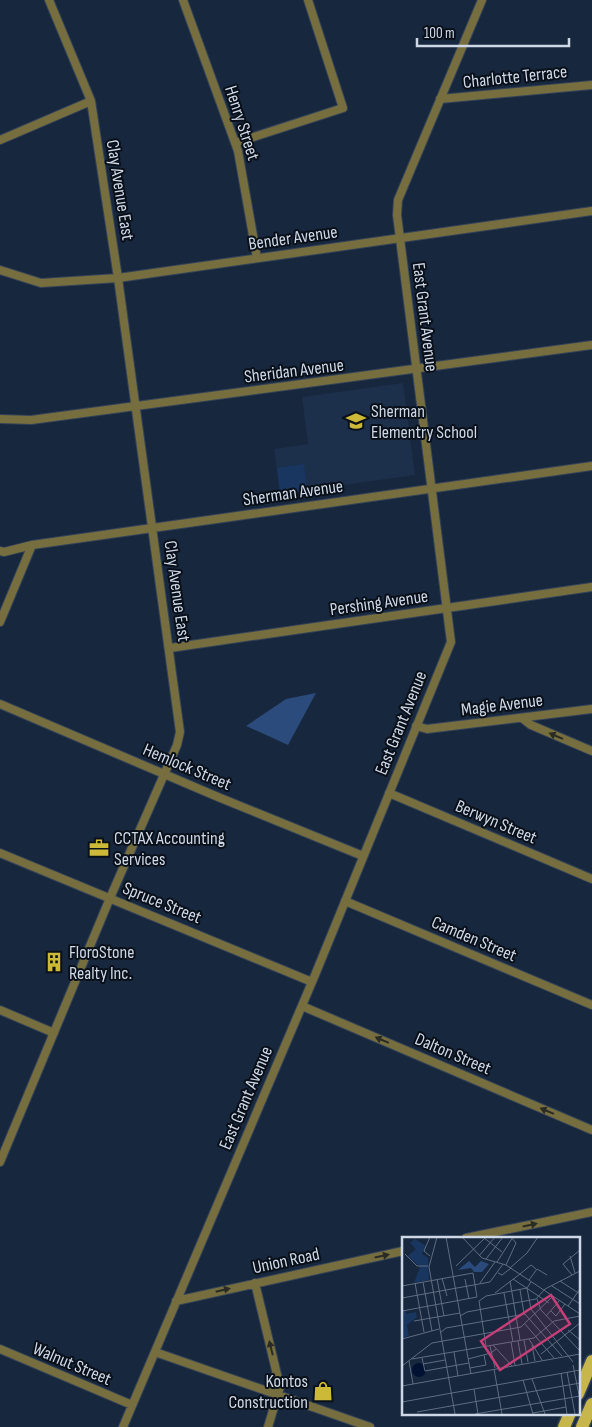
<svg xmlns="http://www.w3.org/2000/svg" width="592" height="1427" font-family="'Sofia Sans Condensed',sans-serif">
<rect width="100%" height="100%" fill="#17273d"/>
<!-- built -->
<path fill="#1c2f4b" d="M403,383L415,475L280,494L274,449L308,444L302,397Z"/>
<!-- green -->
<path fill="#193661" d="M304,464L307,490L280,494L277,468Z"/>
<!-- forest -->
<path fill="#2a4b7b" d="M316,693L288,745L246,726L286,699Z"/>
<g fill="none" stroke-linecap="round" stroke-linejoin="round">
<defs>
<path id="minor" d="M183,0L238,151L257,258
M440,99L592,85
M0,140L91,101
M235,143L343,108L308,0
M0,270L41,283L118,278L592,211
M0,419L31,420L592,345
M0,551L4,552L32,545L592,466
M0,622L32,545
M170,648L592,587
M0,704L218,797L363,856
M522,718L531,725L592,751
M416,726L427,729L592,709
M389,793L592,879
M0,853L312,982
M345,901L592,1005
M302,1006L592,1130
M0,1010L54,1033
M0,1162L110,898L177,745L180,732L118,278L91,101L49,0
M466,1238L592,1212
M255,1283L280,1387L268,1427
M176,1301L403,1251
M0,1349L132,1405
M155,1352L370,1427
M123,1427L315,975L451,642L397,215L398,200L482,0"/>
<path id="primary" d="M578,1394L592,1361
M564,1427L570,1413
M582,1427L592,1404"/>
</defs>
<!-- minor casing -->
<use href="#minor" stroke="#344358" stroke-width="10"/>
<!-- primary casing -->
<use href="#primary" stroke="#344358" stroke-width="15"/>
<!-- minor -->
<use href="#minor" stroke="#766e3f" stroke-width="8"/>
<!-- primary -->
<use href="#primary" stroke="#c7b64c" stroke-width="12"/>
</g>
<!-- one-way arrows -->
<defs><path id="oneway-solid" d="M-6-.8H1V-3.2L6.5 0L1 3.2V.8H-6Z" transform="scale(1.25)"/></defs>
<g fill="#2a2c24">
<use href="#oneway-solid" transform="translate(556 736) rotate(-157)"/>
<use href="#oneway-solid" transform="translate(382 1040) rotate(-157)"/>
<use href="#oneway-solid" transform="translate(547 1111) rotate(-157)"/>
<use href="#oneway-solid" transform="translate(530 1225) rotate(-12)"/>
<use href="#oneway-solid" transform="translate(382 1256) rotate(-12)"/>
<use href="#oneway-solid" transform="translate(223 1290) rotate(-13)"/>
<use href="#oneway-solid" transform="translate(271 1348) rotate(-104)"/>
</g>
<!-- icons -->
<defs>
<symbol id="school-bare" viewBox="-9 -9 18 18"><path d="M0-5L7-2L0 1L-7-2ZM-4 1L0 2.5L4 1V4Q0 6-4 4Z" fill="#cdb938" stroke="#091019" stroke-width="2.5" paint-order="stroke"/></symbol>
<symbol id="office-bare" viewBox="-9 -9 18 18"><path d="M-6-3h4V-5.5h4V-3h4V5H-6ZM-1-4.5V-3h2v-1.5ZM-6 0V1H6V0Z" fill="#cdb938" stroke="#091019" stroke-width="2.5" paint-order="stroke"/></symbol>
<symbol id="building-bare" viewBox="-9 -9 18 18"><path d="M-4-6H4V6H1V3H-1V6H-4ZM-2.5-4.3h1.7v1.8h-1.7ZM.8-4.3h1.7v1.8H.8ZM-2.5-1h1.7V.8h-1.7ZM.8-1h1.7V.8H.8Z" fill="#cdb938" stroke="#091019" stroke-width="2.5" paint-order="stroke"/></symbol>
<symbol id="shop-bare" viewBox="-9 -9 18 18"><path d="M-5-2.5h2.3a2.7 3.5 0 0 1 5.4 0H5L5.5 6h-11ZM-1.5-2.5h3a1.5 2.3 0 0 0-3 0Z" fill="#cdb938" stroke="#091019" stroke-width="2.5" paint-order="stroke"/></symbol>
</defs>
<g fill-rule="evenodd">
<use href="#school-bare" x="342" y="407" width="28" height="28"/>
<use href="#office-bare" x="85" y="834" width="28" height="28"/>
<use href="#building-bare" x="40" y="948" width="28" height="28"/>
<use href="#shop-bare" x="309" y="1377" width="28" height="28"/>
</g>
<g text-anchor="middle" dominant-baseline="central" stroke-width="4" stroke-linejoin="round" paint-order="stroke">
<!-- street labels -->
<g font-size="18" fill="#cdd7e6" stroke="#091019">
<text transform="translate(515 77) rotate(-6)">Charlotte Terrace</text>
<text transform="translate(242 123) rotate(72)">Henry Street</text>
<text transform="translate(120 190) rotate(81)">Clay Avenue East</text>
<text transform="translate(293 238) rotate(-8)">Bender Avenue</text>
<text transform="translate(425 317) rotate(83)">East Grant Avenue</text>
<text transform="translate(294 371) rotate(-7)">Sheridan Avenue</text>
<text transform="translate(293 493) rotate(-8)">Sherman Avenue</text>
<text transform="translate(177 591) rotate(82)">Clay Avenue East</text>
<text transform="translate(379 603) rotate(-8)">Pershing Avenue</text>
<text transform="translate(502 705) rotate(-7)">Magie Avenue</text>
<text transform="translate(401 723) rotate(-68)">East Grant Avenue</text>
<text transform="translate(187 767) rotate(23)">Hemlock Street</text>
<text transform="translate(496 822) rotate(23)">Berwyn Street</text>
<text transform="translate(162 903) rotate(22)">Spruce Street</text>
<text transform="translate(474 939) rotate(23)">Camden Street</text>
<text transform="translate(453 1054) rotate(23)">Dalton Street</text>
<text transform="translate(246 1098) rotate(-67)">East Grant Avenue</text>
<text transform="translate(286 1261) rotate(-12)">Union Road</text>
<text transform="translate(72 1364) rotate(23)">Walnut Street</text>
</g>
<!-- poi labels -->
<g font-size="18" fill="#cdd7e6" stroke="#091019" text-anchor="start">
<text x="371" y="411">Sherman<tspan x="371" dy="21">Elementry School</tspan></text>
<text x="114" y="838">CCTAX Accounting<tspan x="114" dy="21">Services</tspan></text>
<text x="69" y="952">FloroStone<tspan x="69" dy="21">Realty Inc.</tspan></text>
<text x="308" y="1381" text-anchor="end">Kontos<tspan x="308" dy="21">Construction</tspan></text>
</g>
</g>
<!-- overview -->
<g transform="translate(402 1237)">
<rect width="178" height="178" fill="#17273d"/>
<path d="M13,2L24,9L20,17L26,21L27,43L12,46L18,30L6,19L14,12L8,6ZM4,73V77L14,75L15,80L5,88L7,99L0,101V74Z" fill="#193661"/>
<path d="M67,24L73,30L79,24L87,27L80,35H72L69,31L56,33Z" fill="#2a4b7b"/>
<path d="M10 133a7 7 0 1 1 14 0a7 7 0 1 1-14 0Z" fill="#001234"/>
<path fill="none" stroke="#606d81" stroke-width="1" d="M28,0L22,14L28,19M35,0L27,30L53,177M44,0L69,137M60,0L80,21L104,28L178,77M81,0L100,15M3,17L15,29H26M77,19L93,0M168,19L173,36M84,22L101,0M95,25L111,0M104,28L114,6L110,1M54,29L84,0M108,31L125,16L136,0M96,36L100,38L109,31M118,37L129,28L134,32M170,38L161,27L178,13M40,41L45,59M35,42L42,79M63,42L67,62M111,42L147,66M127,43L135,32L145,38M108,44L118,103M158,44L178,57M21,45L30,94M13,46L22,95M78,46L93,25M0,49L71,36L75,60L0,74M150,49L178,67M125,51L129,72L171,125M118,53L122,76L160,119M93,56L118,37M102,56L111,105M0,61L88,45L101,27M135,62L139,73L178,114M166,69L178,52M149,74L154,79L163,67M58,79L65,75L134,62L143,52L178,34M144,79L158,63M12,84L58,76M123,87L152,121M166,93L178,103M38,96L44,91L123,77M0,102L37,92M127,102L140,123M122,103L126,125M116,104L120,127M109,105L113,128M91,108L110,129M130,108L133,124M84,109L77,64L84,59L125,51L129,45M88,109L93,131M52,115L56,139M139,117L178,86M20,121L23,134L67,126M10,122L132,101L152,84L178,79M66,122L89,116L94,112M7,124L11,147M21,127L43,123M171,128L178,163M0,129L30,106L119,90L151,59M68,131L84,128L82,118M92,132L100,177M165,135L173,177M159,136L165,177M130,142L143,177M121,143L131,177M0,149L178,117M72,152L76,177M0,165L178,133M15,175L178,146M131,176L164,170M73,177L178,159"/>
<path fill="#c43e77" fill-opacity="0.15" stroke="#c43e77" stroke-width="2.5" d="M149,58L168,87L98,133L79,104Z"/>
<rect width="178" height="178" fill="none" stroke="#cdd7e6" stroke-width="2.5"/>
</g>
<!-- scale -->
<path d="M417 38v8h152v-8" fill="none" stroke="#cdd7e6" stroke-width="2.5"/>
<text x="424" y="38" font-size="15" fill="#cdd7e6" stroke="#091019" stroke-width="4" paint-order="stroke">100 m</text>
</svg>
